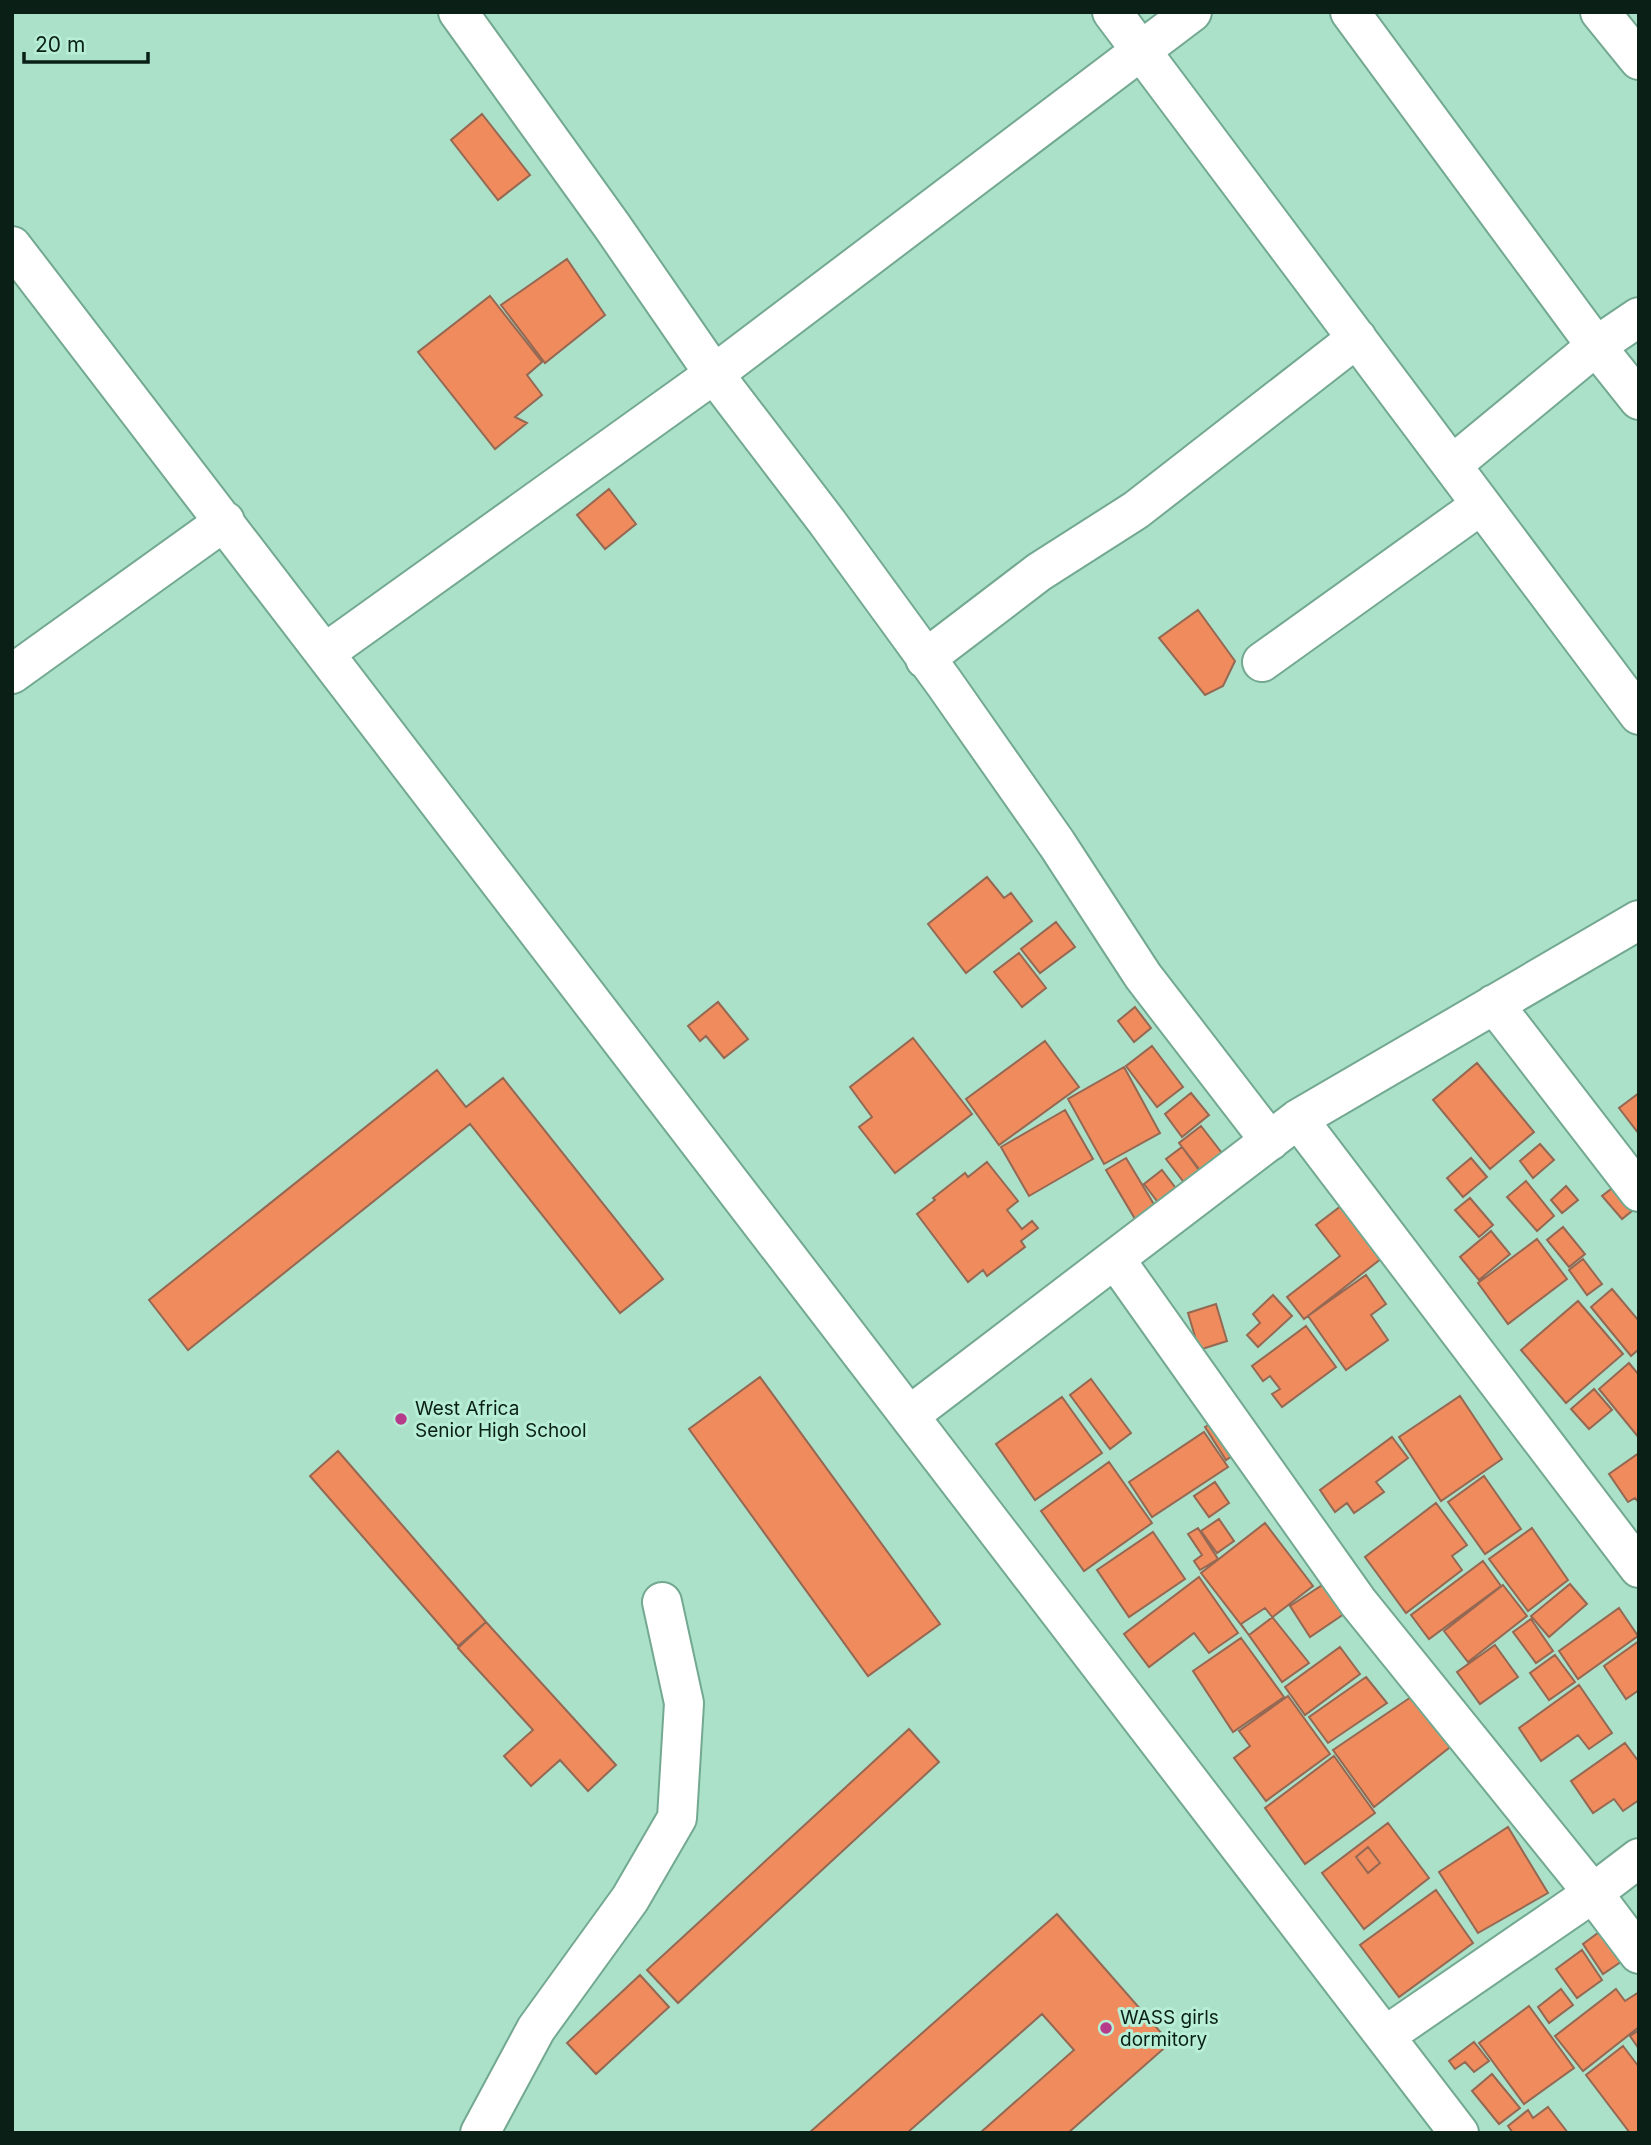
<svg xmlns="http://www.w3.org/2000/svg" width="1651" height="2145" font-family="Inter,sans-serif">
<rect width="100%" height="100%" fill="#aae1c8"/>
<!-- building -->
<path fill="#ef8b5d" stroke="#956853" stroke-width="2" fill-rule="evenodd" d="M482,114L530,175L498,200L451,140Z
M567,259L605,315L545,363L501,305Z
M490,296L542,362L527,375L542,395L515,417L527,423L495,449L418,352Z
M609,489L636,524L605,549L577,515Z
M1198,610L1235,661L1223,686L1205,695L1159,638Z
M987,877L1004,898L1011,893L1032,921L966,973L928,924Z
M1056,922L1075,947L1040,973L1021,949Z
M1019,953L1046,988L1022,1007L994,972Z
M718,1002L748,1039L724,1058L706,1036L700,1041L688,1026Z
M1135,1007L1151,1028L1134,1042L1118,1021Z
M913,1038L972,1114L895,1173L859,1127L872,1117L850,1087Z
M1045,1041L1079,1087L999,1145L966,1099Z
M1152,1046L1183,1087L1157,1107L1126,1066Z
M1477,1063L1534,1132L1490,1169L1433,1100Z
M1124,1067L1160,1133L1104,1164L1068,1099Z
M437,1070L466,1107L503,1078L663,1279L620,1313L470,1124L188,1350L149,1300Z
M1191,1093L1209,1115L1182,1137L1165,1114Z
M1639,1093V1134L1619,1108Z
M1065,1110L1093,1159L1029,1196L1001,1147Z
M1201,1126L1225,1157L1203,1174L1179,1143Z
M1540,1144L1554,1160L1533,1178L1520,1161Z
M1182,1147L1201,1173L1186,1185L1166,1159Z
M1126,1158L1161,1216L1141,1229L1106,1170Z
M1471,1158L1487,1177L1463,1197L1447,1178Z
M987,1162L1018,1201L1007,1210L1022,1229L1032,1221L1038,1228L1021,1241L1025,1247L987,1276L983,1270L968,1282L917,1214L935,1200L933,1198L965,1173L968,1177Z
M1162,1170L1181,1195L1163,1209L1144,1184Z
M1526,1181L1554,1216L1537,1231L1507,1197Z
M1619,1183L1638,1206L1622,1219L1602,1196Z
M1566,1186L1578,1200L1562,1213L1551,1200Z
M1470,1198L1493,1225L1479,1237L1455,1210Z
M1341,1206L1382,1258L1304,1319L1287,1297L1340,1256L1316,1225Z
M1563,1227L1585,1254L1569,1267L1547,1240Z
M1491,1231L1510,1254L1479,1280L1460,1257Z
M1537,1239L1567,1279L1508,1324L1478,1283Z
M1583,1259L1602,1284L1587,1295L1569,1270Z
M1366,1275L1386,1304L1371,1315L1388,1340L1346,1370L1308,1316Z
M1612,1289L1639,1321V1349L1631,1356L1591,1307Z
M1273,1295L1292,1316L1258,1347L1247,1335L1260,1323L1253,1314Z
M1578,1301L1623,1354L1566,1403L1521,1350Z
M1216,1304L1227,1341L1199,1350L1188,1313Z
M1306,1326L1336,1367L1282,1407L1272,1394L1280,1389L1270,1376L1263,1381L1252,1366Z
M1629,1363L1639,1375V1438L1599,1389Z
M760,1377L940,1624L868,1676L689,1429Z
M1091,1379L1131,1433L1110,1449L1070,1395Z
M1594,1389L1612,1410L1589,1429L1571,1409Z
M1460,1396L1502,1459L1441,1501L1399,1437Z
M1062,1397L1102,1453L1035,1500L996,1444Z
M1218,1419L1240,1451L1226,1460L1205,1427Z
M1204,1432L1228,1467L1152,1517L1129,1482Z
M1392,1437L1408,1458L1376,1482L1384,1492L1354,1513L1347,1503L1335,1512L1320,1490Z
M338,1451L486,1622L458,1646L310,1476Z
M1639,1453V1503L1635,1498L1628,1502L1609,1474Z
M1109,1462L1152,1523L1084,1571L1041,1511Z
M1484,1476L1521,1529L1485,1554L1448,1502Z
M1215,1482L1229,1503L1209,1517L1194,1496Z
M1436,1503L1467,1545L1452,1556L1462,1570L1406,1613L1365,1557Z
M1219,1519L1234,1541L1217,1553L1201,1531Z
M1265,1523L1313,1586L1249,1635L1201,1573Z
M1198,1528L1218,1559L1200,1570L1194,1561L1202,1555L1188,1534Z
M1532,1528L1568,1580L1528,1611L1489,1559Z
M1153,1532L1185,1579L1129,1617L1097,1570Z
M1483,1561L1501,1586L1429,1639L1411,1615Z
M1199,1577L1238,1633L1209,1653L1194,1633L1149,1667L1124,1634Z
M1324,1584L1344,1614L1310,1637L1290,1606Z
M1570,1584L1587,1604L1549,1637L1531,1616Z
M1503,1585L1527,1616L1468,1662L1444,1631Z
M1265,1608L1309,1663L1282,1682L1241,1624Z
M1619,1608L1638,1636L1578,1679L1559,1651Z
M1531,1619L1553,1651L1536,1663L1513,1632Z
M486,1622L616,1765L588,1791L560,1760L531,1786L504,1756L533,1730L458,1648Z
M1241,1638L1284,1697L1233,1732L1193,1671Z
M1639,1641V1690L1626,1699L1604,1666Z
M1495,1645L1518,1677L1480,1704L1457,1672Z
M1340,1647L1360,1674L1305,1715L1285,1687Z
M1555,1655L1575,1682L1549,1700L1530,1673Z
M1366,1677L1387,1703L1328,1743L1309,1717Z
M1579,1685L1612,1733L1589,1749L1578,1735L1541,1761L1519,1728Z
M1414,1695L1454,1744L1374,1807L1333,1750Z
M1288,1696L1330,1754L1266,1801L1234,1758L1250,1746L1239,1731Z
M909,1729L939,1762L678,2003L647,1970Z
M1625,1743L1639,1762V1800L1623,1811L1614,1799L1593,1813L1571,1781Z
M1334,1756L1375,1813L1305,1864L1265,1808Z
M1388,1823L1429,1878L1364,1929L1322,1873ZM1368,1847L1380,1863L1368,1873L1356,1857Z
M1508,1827L1548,1893L1478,1933L1439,1872Z
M1368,1847L1380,1863L1368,1873L1356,1857Z
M1436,1890L1473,1943L1399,1997L1360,1945Z
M1057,1914L1170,2043L1068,2133H980L1074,2050L1042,2014L907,2133H809Z
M1606,1927L1628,1957L1603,1974L1583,1944Z
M1582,1950L1602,1980L1577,1998L1556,1969Z
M640,1975L669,2007L596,2074L567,2043Z
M1561,1989L1573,2005L1549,2023L1538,2007Z
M1616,1989L1625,2001L1639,1992V2027L1583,2071L1555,2036Z
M1529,2006L1574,2068L1524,2104L1479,2043Z
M1639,2030V2049L1630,2036Z
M1474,2042L1489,2061L1474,2072L1465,2062L1455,2069L1449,2061Z
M1623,2046L1639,2067V2133H1630L1586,2075Z
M1492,2074L1520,2108L1499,2124L1472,2091Z
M1548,2107L1568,2133H1513L1508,2126L1528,2110L1533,2118Z"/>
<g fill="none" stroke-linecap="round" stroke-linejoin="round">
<defs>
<path id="minor" d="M458,12L612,226L714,374L827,522L945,684L1057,844L1143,976L1270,1141
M1112,12L1639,715
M1350,12L1596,346L1452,465
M1600,12L1639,60
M12,246L1459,2133
M1639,317L1596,346L1639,400
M325,653L714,374L1192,12
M925,659L1039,572L1136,510L1357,338
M1262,662L1481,505
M12,674L225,521
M1494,1004L1639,1192
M1298,1119L1639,1568
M1115,1259L1358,1602L1593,1893L1639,1954
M910,1415L1298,1119L1639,920
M1385,2036L1593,1893L1639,1858
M480,2133L536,2029L630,1899L677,1818L684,1703L662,1602"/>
</defs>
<!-- minor casing -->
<use href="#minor" stroke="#73a891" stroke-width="42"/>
<!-- minor -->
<use href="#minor" stroke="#fff" stroke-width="38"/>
</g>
<!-- markers -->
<g fill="#b73b8b" stroke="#b7eed5" stroke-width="2.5">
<circle cx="401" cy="1419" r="7"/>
<circle cx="1106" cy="2028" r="7"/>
</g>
<g text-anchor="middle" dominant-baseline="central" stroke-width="6" stroke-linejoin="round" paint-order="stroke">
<!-- poi labels -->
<g font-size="19" fill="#0a2017" stroke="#b7eed5" text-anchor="start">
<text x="415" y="1408">West Africa<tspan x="415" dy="22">Senior High School</tspan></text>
<text x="1120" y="2017">WASS girls<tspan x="1120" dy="22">dormitory</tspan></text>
</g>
</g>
<!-- border -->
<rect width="1651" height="2145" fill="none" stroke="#0a2017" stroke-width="28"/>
<!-- scale -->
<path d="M24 52v10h124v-10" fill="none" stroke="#0a2017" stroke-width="3.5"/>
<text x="35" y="52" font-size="21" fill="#0a2017" stroke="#b7eed5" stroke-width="5" paint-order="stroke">20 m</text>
</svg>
